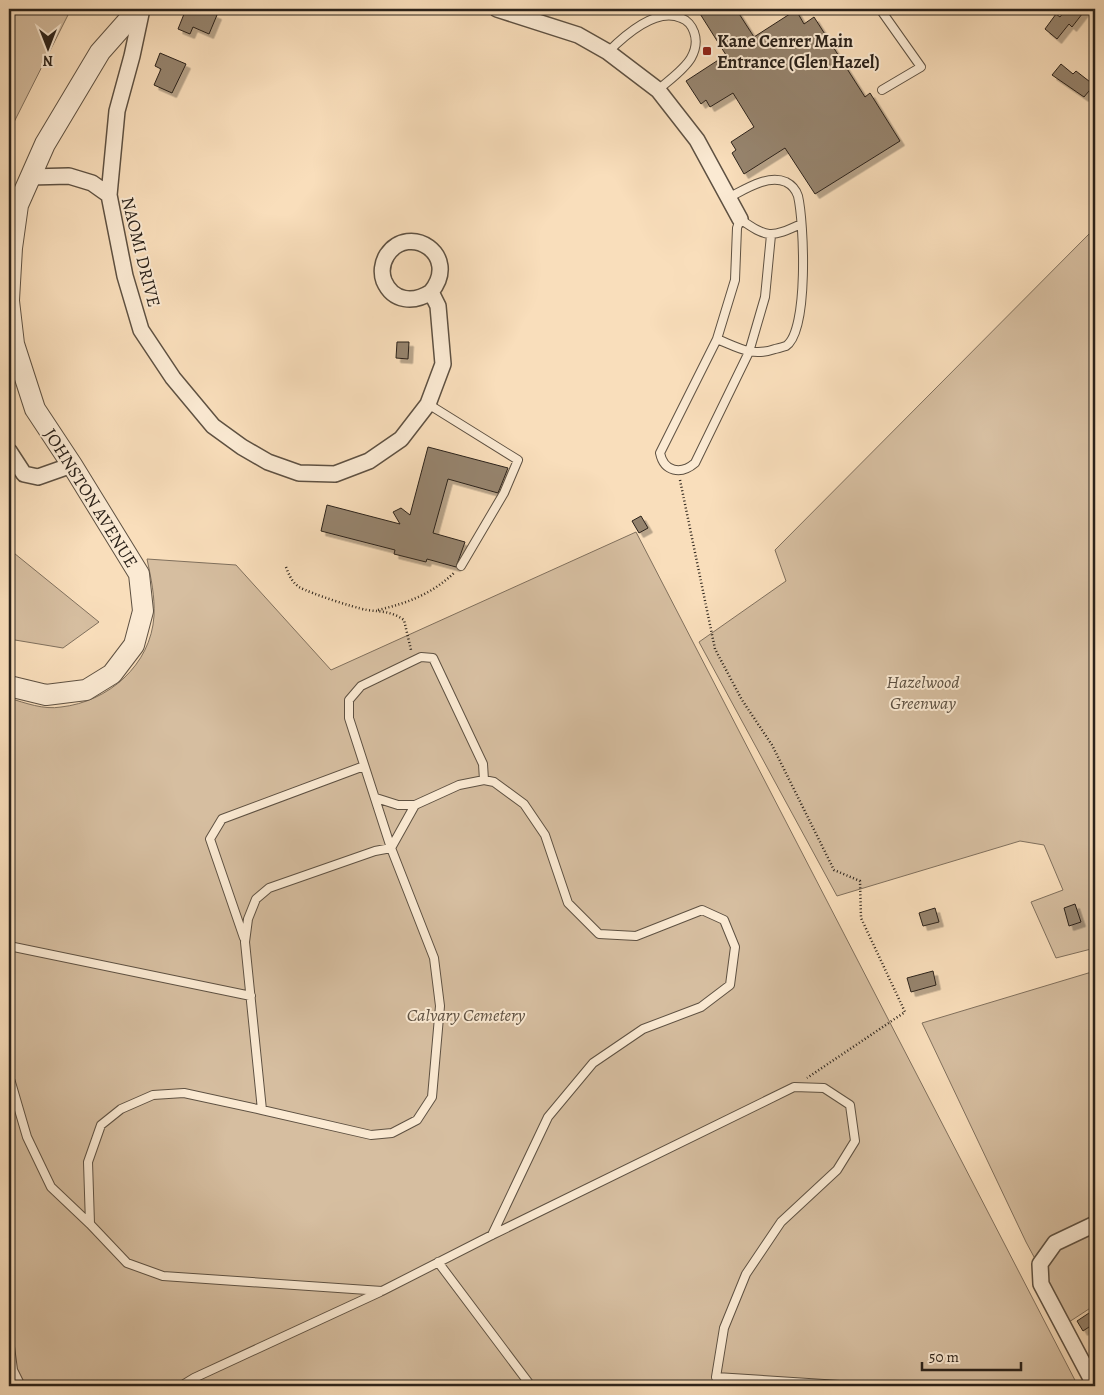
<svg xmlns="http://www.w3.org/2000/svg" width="1104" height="1395" font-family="Alegreya,serif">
<defs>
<filter id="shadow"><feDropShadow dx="4.5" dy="4.5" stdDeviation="0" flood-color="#0004"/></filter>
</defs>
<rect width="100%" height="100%" fill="#f9debb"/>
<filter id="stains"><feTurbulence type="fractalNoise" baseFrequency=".004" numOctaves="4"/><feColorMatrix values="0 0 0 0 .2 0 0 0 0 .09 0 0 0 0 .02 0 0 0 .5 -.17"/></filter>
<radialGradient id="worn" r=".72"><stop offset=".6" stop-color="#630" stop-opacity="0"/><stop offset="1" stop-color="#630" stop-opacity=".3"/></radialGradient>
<!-- green -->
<path fill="#d6bea0" stroke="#80705d" d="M9,9H71L9,132Z
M1095,228V948L1056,958L1031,902L1063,890L1044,845L1020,841L837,896L699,642L786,581L775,550Z
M636,532L1078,1386H9V698C25,703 44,710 61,707C108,702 151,665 154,616C155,596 151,578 147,559L236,565L331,670Z
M9,549L99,622L63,648L9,639Z
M1095,971V1305L1069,1322L1026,1242L922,1023Z"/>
<!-- building -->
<path fill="#96846e" stroke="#2b221a" filter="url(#shadow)" d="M186,9H202L217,15L209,34L193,27L190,34L178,29Z
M697,9H736L754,37L796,10L804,24L814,17L865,97L870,93L900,141L815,194L785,148L744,174L732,153L736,150L731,142L754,127L733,93L710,107L706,100L701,104L686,81L726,55Z
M1066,9H1086L1072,27L1069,24L1057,39L1045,29L1056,14L1060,17Z
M160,53L186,64L172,93L154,85L161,69L155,66Z
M1061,64L1073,74L1076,71L1094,85L1084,97L1052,75Z
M397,342H409L408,359L396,358Z
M428,447L508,468L498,493L448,479L433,533L465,542L456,567L427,559L426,562L394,554L395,550L321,531L327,505L400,524L393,512L401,508L410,515Z
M641,516L648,528L639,533L632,521Z
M1075,904L1081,922L1069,926L1064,908Z
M935,908L939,922L923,926L919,913Z
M933,971L936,985L911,992L907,978Z
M1095,1309V1323L1083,1331L1077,1321Z"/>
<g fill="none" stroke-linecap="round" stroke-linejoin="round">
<defs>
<path id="service" d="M880,9L921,67L882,90
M608,52C625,35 656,7 681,18C687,20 692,26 694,32C697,40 696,49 691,58C684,70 669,80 658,90
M771,235L765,297L749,352L695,463C681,475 664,472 660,453L717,339L735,280L737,228L740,219C767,238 771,238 801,224
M717,339C739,348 752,357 775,349C779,348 783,347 786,346C809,331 804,222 798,196C796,190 792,185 786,182C767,174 744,190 728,198
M428,404L518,460L504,493L461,566
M376,798L398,805H415
M244,938L210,839L222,819L364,766
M9,946L251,996
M9,1010L10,1079L27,1137L51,1187L90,1224L88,1162L101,1125L121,1109L153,1095L184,1093L262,1110L371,1135L392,1133L417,1120L432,1097L440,1006L434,958L391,848L415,805L459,785L484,780L494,782L524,804L545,835L568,903L599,934L636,936L702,910L724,920L735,947L730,985L701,1007L643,1029L593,1063L548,1117L492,1235
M262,1110L245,942L248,919L256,899L269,888L375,851L391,848L349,718V700L361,686L421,657L433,658L483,764L484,780
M90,1224L127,1263L163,1276L382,1291L492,1235L794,1087L824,1088L850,1105L855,1141L837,1170L781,1222L746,1274L724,1328L716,1377L855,1386
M438,1262L531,1386
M9,1339L13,1370L21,1386
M181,1386L194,1378L380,1292"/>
<path id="minor" d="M142,9L132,56L117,111L109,195L125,276L141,330L173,378L213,426L242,447L268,462L299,473L335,474L369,461L401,439L428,404L443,364L438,306L431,292C461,255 409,222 387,255C382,263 381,273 384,281C393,302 414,303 431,292
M497,9L578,35L608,52L658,90L697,140L740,219
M30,177L69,176L92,183L109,195
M9,451L24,474L38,477L72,465
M1095,1386L1041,1284L1040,1264L1055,1243L1095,1224"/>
<path id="tertiary" d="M9,300L12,248L18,205L45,144L100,52L138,9
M9,301L14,344L35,409L72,465L139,574L143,611L134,645L112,674L86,690L46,695L9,686"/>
</defs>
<!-- service casing -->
<use href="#service" stroke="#5e5142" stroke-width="10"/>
<!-- minor casing -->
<use href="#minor" stroke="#5e5142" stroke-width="18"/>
<!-- tertiary casing -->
<use href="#tertiary" stroke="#5e5142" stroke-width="22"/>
<!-- path -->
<path stroke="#2b221a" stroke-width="2.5" stroke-dasharray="1 2.5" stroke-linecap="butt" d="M680,480L715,649L742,700L772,745L834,870L860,881L861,918L905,1012L807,1078
M286,567C289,575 292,582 299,587C312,594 352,607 367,610C382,612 391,611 404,620L411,650
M378,610C408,603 432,594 455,572"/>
<!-- service -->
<use href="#service" stroke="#fbead3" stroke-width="8"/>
<!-- minor -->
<use href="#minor" stroke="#fbead3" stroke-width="15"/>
<!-- tertiary -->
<use href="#tertiary" stroke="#fbead3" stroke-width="20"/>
</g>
<!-- markers -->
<rect fill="#8f2418" stroke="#fbead3" stroke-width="2" x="702" y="46" width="10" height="10" rx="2.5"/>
<g text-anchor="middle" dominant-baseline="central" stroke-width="4" stroke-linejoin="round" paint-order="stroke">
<!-- poi labels -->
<g font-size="18" font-weight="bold" fill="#2b221a" stroke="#fbead3" text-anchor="start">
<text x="717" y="41">Kane Cenrer Main<tspan x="717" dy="21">Entrance (Glen Hazel)</tspan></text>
</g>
<!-- street labels -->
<g font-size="18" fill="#2b221a" stroke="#fbead3">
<text transform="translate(141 252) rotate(76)">NAOMI DRIVE</text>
<text transform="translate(91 498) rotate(58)">JOHNSTON AVENUE</text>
</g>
<!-- park labels -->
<g font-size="18" font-style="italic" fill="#5e5142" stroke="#fbead3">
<text x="923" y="682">Hazelwood<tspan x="923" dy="21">Greenway</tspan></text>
<text x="466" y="1015">Calvary Cemetery</text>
</g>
</g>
<!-- margin -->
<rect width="1104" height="1395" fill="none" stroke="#f9debb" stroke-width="30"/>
<rect x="10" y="10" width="1084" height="1375" fill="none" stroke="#2b221a" stroke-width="2.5"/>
<rect x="15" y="15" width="1074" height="1365" fill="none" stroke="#2b221a"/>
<!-- north arrow -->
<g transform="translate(48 48) rotate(180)" stroke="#fbead3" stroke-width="4" paint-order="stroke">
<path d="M0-4L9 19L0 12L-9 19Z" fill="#2b221a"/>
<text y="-8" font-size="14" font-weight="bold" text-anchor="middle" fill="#2b221a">N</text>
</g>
<!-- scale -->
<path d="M922 1362v8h99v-8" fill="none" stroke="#2b221a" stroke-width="2.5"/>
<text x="929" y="1362" font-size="15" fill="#2b221a" stroke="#fbead3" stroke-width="4" paint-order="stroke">50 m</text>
<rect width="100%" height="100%" filter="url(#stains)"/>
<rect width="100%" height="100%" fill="url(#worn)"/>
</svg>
